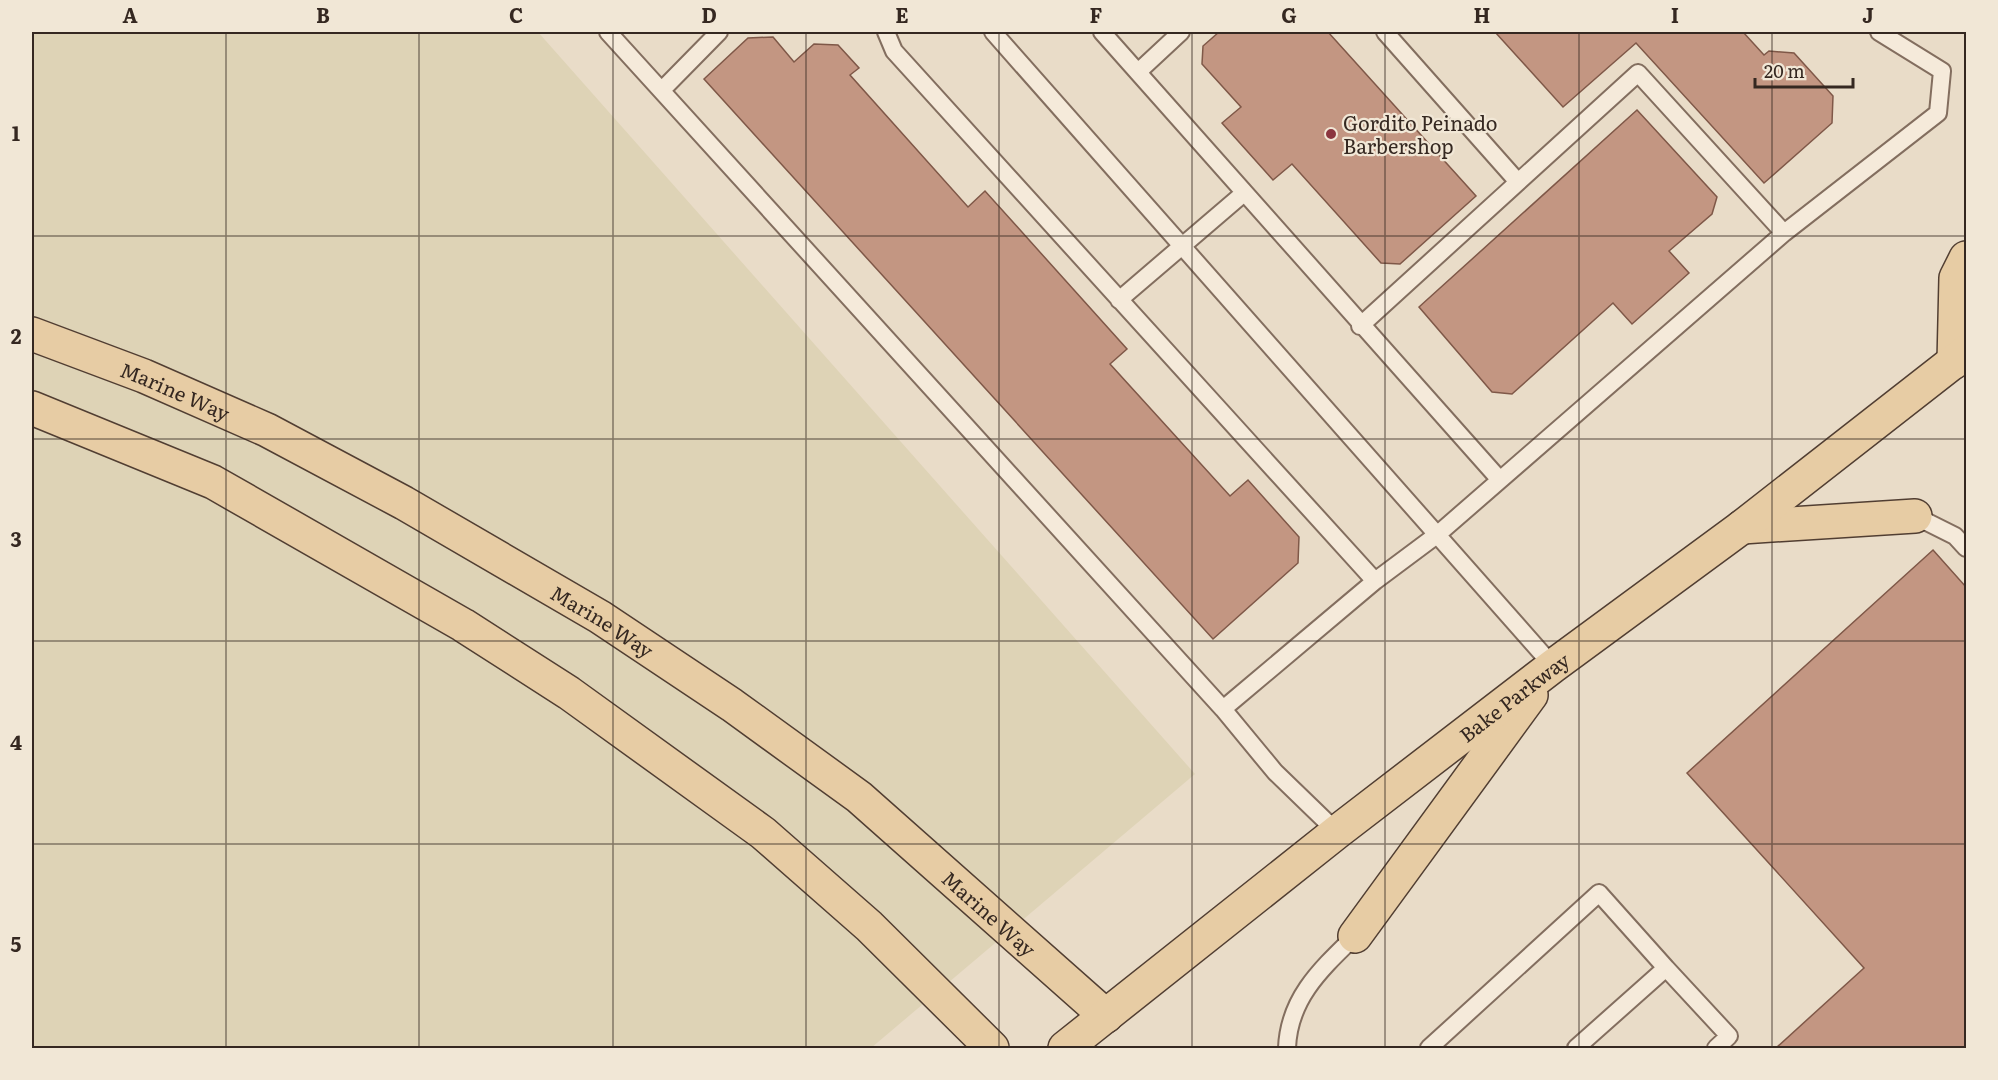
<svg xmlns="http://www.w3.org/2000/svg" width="1998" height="1080" font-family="Literata,serif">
<rect width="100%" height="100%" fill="#e9dcc8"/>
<!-- farmland -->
<path fill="#ded3b6" d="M32,32H538L1195,774L871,1048H32Z"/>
<!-- building -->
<path fill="#c39682" stroke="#7f5848" stroke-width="1.5" d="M1219,32H1328L1476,196L1400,264L1381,263L1292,164L1273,180L1222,123L1241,107L1202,64L1203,46Z
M1495,32H1743L1764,55L1769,51L1794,53L1833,96L1832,123L1764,183L1636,43L1563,107Z
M773,37L794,62L814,44L838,45L859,68L850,75L968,207L985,191L1127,349L1110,364L1230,496L1248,480L1299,537L1298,563L1213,639L704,79L748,38Z
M1637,110L1717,197L1712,214L1669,251L1689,273L1632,324L1613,303L1512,394L1492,392L1419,307Z
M1933,550L1966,587V1048H1776L1864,968L1687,773Z"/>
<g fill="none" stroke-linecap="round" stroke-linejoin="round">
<defs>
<path id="lane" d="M608,32L1223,709L1375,581L1438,534L1784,233L1938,113L1942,71L1879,32
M886,32L894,51L1375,581
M993,32L1553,666
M1102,32L1500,480
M1385,32L1518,182
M1138,72L1181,32
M662,90L719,32
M1119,300L1244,193
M1360,326L1638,73L1784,233
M1915,516L1955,536L1966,548
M1223,709L1275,772L1337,832
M1666,968L1729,1036L1716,1048
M1287,1048C1289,998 1321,969 1355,936
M1429,1048L1599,893L1666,968L1576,1048"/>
<g id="primary">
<path id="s1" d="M32,334L144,376L267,430L404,503L600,617L732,705L859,797L1106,1016"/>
<path d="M1954,362L1956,278L1966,258"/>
<path d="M32,408L213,482L463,625L569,693L763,833L869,926L992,1048"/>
<path d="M1742,527L1915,516"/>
<path d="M1355,936L1531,695"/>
<path id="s2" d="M1065,1048L1337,832L1553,666L1742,527L1966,352"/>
</g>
</defs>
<!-- lane casing -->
<use href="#lane" stroke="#836e5f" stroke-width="20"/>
<!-- primary casing -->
<use href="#primary" stroke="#513e32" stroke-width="36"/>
<!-- lane -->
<use href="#lane" stroke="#f5eada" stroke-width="16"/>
<!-- primary -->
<use href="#primary" stroke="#e7cca4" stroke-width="33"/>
</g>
<!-- grid -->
<path fill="none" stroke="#352821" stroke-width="1.5" stroke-opacity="0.55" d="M226,32V1048M419,32V1048M613,32V1048M806,32V1048M999,32V1048M1192,32V1048M1385,32V1048M1579,32V1048M1772,32V1048M32,236H1966M32,439H1966M32,641H1966M32,844H1966"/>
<!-- markers -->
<circle fill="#8b363f" stroke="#f1e7d6" stroke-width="2" cx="1331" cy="134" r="6"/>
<g text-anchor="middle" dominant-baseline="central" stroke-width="4.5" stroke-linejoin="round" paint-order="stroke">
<!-- poi labels -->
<g font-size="20" fill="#352821" stroke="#f1e7d6" text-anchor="start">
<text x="1343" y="122">Gordito Peinado<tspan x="1343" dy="23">Barbershop</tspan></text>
</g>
<!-- street labels -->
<g font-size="20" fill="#352821" stroke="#f1e7d6">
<text stroke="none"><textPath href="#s1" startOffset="154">Marine Way</textPath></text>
<text stroke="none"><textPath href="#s1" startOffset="640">Marine Way</textPath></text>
<text stroke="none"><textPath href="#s2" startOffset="570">Bake Parkway</textPath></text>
<text stroke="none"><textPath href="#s1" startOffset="1126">Marine Way</textPath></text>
</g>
</g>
<!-- border -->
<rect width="1998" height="1080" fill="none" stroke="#f1e7d6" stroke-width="66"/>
<!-- scale -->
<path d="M1755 78v9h98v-9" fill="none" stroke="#352821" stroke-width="3"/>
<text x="1764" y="78" font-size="18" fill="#352821" stroke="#f1e7d6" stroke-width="4.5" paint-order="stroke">20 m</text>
<rect x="33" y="33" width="1932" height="1014" fill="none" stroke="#352821" stroke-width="2"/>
<g font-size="20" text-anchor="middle" font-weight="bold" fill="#352821">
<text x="130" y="23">A</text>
<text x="323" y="23">B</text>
<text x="516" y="23">C</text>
<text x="709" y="23">D</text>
<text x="902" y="23">E</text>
<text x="1096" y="23">F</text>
<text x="1289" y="23">G</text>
<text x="1482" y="23">H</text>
<text x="1675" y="23">I</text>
<text x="1868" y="23">J</text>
<text x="16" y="141">1</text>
<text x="16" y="344">2</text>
<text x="16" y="547">3</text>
<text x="16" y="750">4</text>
<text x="16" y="952">5</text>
</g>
</svg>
